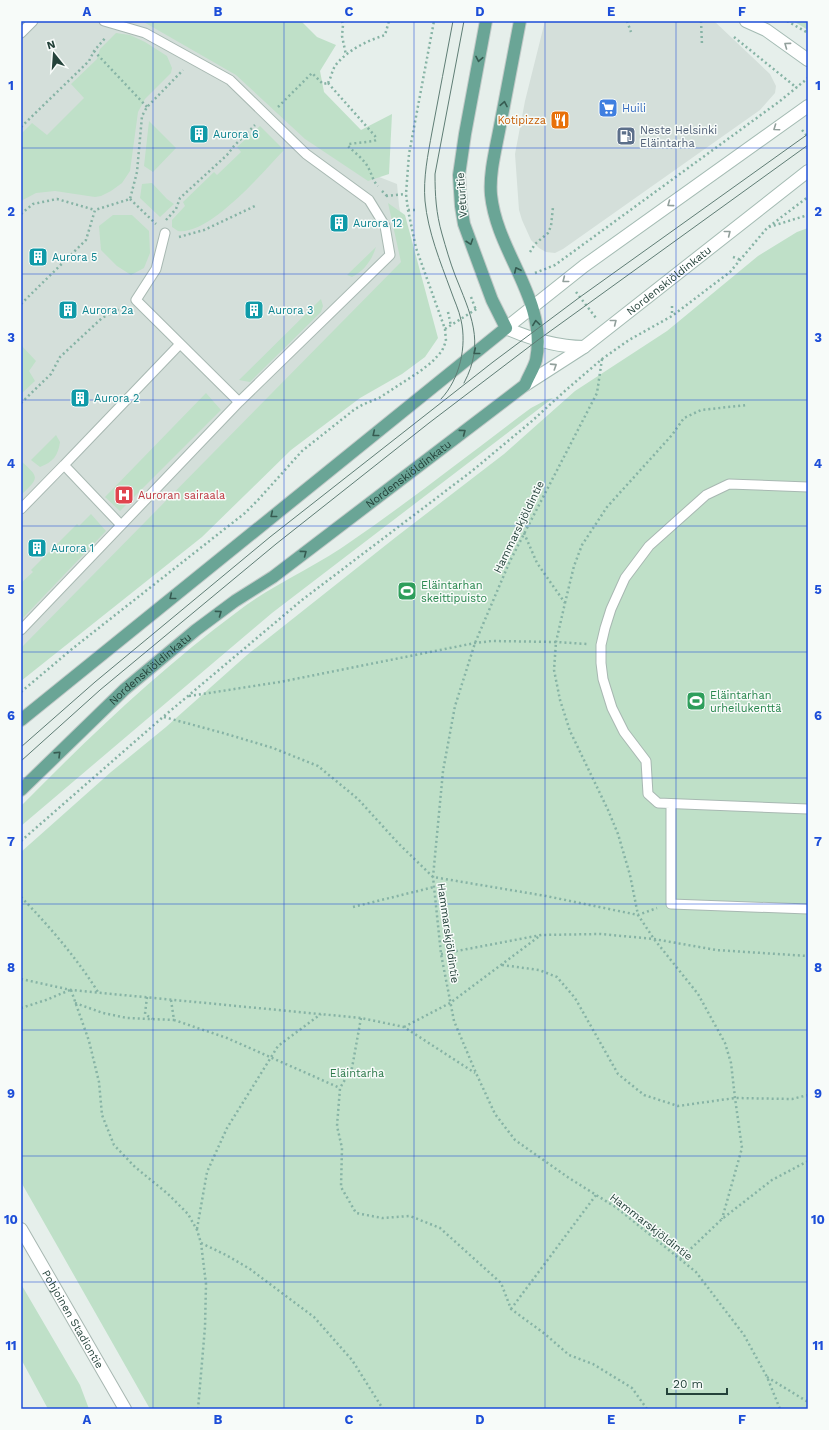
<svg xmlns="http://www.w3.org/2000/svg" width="829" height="1430" font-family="'Work Sans',sans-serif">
<rect width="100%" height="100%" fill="#e6efeb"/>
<!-- built -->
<path fill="#d4dfda" d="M21,21H301L270,101L364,171L397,184L399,206L408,252L434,334L21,656Z
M545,21H714L770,74L776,86L775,93L760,110L563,249L555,253L546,252L539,248L531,240L522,220L519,210L515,154L525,101Z"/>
<!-- green -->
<path fill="#bfe0c8" d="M142,21H301L317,37L336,45L320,71L324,92L361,130L392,114L389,174L368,181L305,139L236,75Z
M793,21H808V30Z
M116,33L130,35L145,42L167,56L172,68L171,73L145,99L138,112L130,171L122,183L111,191L101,196L95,197L55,191L36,193L21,201V134L32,123L47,135L84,98L71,84L97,59L100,49Z
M149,121L176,148L153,172L144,166Z
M260,126L284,150C263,172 210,235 178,231L172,227V220L185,206L183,202L214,172L217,175L241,152L237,147Z
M152,183L167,199L174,204L160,217L140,198L142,184Z
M388,203L405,215L438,338L425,357L402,374L360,398L291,450L202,537L21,681V648L401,262Z
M113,215H132L149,231L150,253L144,268L131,275L117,266L101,250L99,226Z
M808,228V1409H150L21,1182V852L111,772L166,727L247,655L396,537L504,454L575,391L667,331L758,256L797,232Z
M376,247C372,260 364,271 352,277L347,275Z
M321,299L323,306L321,312L250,382L239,380Z
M21,345L36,361L29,371L35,381L21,394Z
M206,393L221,410L120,511L105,497Z
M553,398L272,613L21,826V806C89,737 159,670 237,612C273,584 316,567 353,540C414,498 472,452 531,408L548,399Z
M56,435L60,442C58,456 53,462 40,467L31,460Z
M21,461C40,478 39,478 21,495Z
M91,514L106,531L21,620V583L33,572L31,570L77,524L79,526Z
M21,1284L80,1385L89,1409H48L21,1359Z"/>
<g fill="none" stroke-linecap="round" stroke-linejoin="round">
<defs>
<path id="service" d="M21,33L33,21
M165,233L156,269L136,300L239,402
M808,487L729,484L706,495L649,546L625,578L611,609L605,628L601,645V663L603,679L612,708L624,732L646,761L648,794L658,803L808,809
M21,509L64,465
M121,525L64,465L180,344
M21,630L239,402L390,255L385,226L369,200L306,154L230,80L145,33L104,21
M671,804V904L808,909"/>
<g id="minor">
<path id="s1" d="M21,1229L125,1409"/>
</g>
<g id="secondary">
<path d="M746,21L766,30L808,60"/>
<path d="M584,347C557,347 531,339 506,328L584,266L808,106"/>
<path id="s2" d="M525,385L584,347L808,171"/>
</g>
<g id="primary">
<path d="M21,720L506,328L492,300L464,224L461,206L459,175L465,134L486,21"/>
<path id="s3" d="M21,790L125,689L196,630L235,601L273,577L525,385C528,377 534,368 536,360C548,300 497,253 491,195C489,173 496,148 500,126C507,91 513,56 520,21"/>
</g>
</defs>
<!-- service casing -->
<use href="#service" stroke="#a8b8b2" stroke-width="11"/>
<!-- minor casing -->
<use href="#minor" stroke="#a8b8b2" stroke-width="14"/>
<!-- secondary casing -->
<use href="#secondary" stroke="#a4bbb3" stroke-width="14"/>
<!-- primary casing -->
<use href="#primary" stroke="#c2cac8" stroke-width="14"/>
<!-- path -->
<path stroke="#86b3a5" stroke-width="2.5" stroke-dasharray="2 3" stroke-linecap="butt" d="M342,21L343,25L342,36L346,55
M627,21L631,32
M701,21L702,45
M787,21L808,33
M734,37L797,88
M94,51L147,107
M328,83L375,136L376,140L374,141L349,144L348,146C355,153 365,160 369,169C372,175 373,181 378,186
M328,83C331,78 332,71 335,66C347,50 367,41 385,35L389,21
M278,107L312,73L323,84L328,83
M21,127L89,61L94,51L106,37
M802,130L808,137
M382,191L387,196
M386,196L406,194
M130,199L156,224
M408,210H415
M21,214L33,204L57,199L95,210
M166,220L176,209L180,198L227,155L234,146L255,125
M769,227L808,215
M179,237L204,230L255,206
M530,252L535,244L548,233L551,226L553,207
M733,257L741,260
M535,273L555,265L780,101L808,78
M576,292L596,318
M471,297L476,310
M21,304L86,240L95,210L130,199L137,172L142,116L147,107L183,70
M672,306V316
M448,312L451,326
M445,329L478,308
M602,359L597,393L510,561L475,643L455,706L443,771L433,877L441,954L454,1021L476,1073L495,1114L515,1140L569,1178L617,1208L696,1272L744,1335L767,1377L780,1409
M21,403L51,374L60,357L102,318L124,306
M524,533L537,563L565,603L556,642L587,644
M565,603L574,566L582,545L607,507L672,435L684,418L701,410L747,405
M21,692L72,649L245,513L258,500L302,451L355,409L364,404L379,398L419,372L432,362L442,351L446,341L445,329L416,248L408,210L406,194L409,154L434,21
M189,696L280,682L475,643L492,641L556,642L554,670L560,700L570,731L608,810L618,834L630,875L638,915L654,939L698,994L725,1043L731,1063L735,1098L742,1148L722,1219
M164,717L223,733L273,748L318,766L358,799L398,843L433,877L546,896L638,915L657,908
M21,841L163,717L302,600L472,471L532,421L566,390L602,359L629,340L672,316L730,272L767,228L808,197
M21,897C49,926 76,957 98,992
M353,907L434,887
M441,954L541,935L601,934L654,939L716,950L808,956
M502,965L539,970L557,977L575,998L618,1074L644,1095L678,1106L735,1098L792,1099L808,1095
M21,979L71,990L361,1018L404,1027L475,1073
M71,990L89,1041L99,1082L102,1115L114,1145L135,1167L168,1194L188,1214L197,1230L201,1243L206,1284L205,1327L198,1409
M147,997L145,1014L152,1019
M171,1000L174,1020L227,1038L340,1088
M75,1003L103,1013L127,1018L174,1020
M21,1008L46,1000L70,990
M361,1018L352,1068L340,1088L337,1126L342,1148L341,1187L356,1213L382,1218L410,1216L440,1228L501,1283L511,1309L545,1334L569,1355L593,1364L632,1388L647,1409
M404,1027L450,1003L541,935
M197,1229L207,1172L227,1128L278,1046L321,1014
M201,1243L226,1255L250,1269L314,1317L352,1360L383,1409
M680,1259L722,1219L772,1180L808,1161
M511,1309L596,1195
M767,1377L808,1402"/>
<!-- service -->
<use href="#service" stroke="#fff" stroke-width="9"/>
<!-- minor -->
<use href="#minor" stroke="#fff" stroke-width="12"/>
<!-- secondary -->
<use href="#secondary" stroke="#fff" stroke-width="12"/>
<!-- primary -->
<use href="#primary" stroke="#6aa596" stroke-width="12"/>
<!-- tram -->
<path stroke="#5f7d75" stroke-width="1" d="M464,21L435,174C435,195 436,213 442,234C446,248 450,262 455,275C470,313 486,342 464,383
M441,399C460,379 467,346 461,320C459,310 454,300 451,291C440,261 428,232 425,201C423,178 428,154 432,132C439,95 446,58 453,21
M21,747L95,682L270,537L493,362L580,297L808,134
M21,761L100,690L276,544L429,423L538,340L808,145"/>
</g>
<!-- one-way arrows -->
<defs><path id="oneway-chevron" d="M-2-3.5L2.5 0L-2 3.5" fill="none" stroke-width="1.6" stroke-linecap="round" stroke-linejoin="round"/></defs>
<g stroke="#92a09c">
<use href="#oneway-chevron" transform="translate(787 45) rotate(-144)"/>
<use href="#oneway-chevron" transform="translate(776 128) rotate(145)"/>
<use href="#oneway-chevron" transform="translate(670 204) rotate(144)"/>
<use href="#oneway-chevron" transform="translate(728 233) rotate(-38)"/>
<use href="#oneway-chevron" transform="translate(565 280) rotate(142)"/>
<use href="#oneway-chevron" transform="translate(614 322) rotate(-38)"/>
<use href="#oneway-chevron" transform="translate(554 366) rotate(-33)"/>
</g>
<g stroke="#365b51">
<use href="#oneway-chevron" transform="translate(479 59) rotate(101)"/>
<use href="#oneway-chevron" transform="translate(504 104) rotate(-79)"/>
<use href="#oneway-chevron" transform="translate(470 242) rotate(71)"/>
<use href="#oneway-chevron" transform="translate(517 270) rotate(-115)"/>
<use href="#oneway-chevron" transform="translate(536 323) rotate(-98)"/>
<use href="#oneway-chevron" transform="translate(476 352) rotate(141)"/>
<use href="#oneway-chevron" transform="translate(463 432) rotate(-37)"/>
<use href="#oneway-chevron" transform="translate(375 434) rotate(141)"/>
<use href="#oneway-chevron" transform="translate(273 515) rotate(141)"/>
<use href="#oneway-chevron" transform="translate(304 553) rotate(-37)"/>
<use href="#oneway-chevron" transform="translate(172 597) rotate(141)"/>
<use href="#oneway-chevron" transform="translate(219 613) rotate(-36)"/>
<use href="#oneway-chevron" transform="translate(58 754) rotate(-44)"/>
</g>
<!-- grid -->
<path fill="none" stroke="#1d4ed8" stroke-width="1" stroke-opacity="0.55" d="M153,21V1409M284,21V1409M414,21V1409M545,21V1409M676,21V1409M21,148H808M21,274H808M21,400H808M21,526H808M21,652H808M21,778H808M21,904H808M21,1030H808M21,1156H808M21,1282H808"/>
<!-- icons -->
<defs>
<symbol id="supermarket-square" viewBox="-11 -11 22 22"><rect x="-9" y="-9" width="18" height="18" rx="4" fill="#3f7fe0" stroke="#f7fbf9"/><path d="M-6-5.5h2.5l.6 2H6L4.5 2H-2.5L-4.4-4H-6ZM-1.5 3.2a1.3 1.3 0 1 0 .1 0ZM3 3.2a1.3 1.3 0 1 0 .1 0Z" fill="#fff"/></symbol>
<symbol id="restaurant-square" viewBox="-11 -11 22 22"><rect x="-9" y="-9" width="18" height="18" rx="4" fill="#e8710a" stroke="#f7fbf9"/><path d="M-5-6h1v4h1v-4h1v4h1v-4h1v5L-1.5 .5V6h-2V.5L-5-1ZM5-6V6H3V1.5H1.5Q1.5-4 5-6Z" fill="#fff"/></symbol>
<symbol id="building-square" viewBox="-11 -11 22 22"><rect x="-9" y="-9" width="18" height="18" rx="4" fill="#0f9aa8" stroke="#f7fbf9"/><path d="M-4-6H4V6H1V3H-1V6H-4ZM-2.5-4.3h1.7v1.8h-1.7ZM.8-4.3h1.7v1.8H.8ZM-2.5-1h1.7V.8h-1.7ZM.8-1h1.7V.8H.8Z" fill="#fff"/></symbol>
<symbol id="fuel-square" viewBox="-11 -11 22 22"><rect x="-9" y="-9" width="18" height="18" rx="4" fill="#5c6f8a" stroke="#f7fbf9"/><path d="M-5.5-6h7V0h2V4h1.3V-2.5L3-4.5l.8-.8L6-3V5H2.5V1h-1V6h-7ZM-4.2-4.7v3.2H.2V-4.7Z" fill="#fff"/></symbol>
<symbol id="hospital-square" viewBox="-11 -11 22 22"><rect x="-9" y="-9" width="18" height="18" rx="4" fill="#e0444e" stroke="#f7fbf9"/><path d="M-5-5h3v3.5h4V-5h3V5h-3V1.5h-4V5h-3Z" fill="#fff"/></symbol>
<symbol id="stadium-square" viewBox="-11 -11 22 22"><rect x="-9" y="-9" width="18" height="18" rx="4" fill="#2e9e5b" stroke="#f7fbf9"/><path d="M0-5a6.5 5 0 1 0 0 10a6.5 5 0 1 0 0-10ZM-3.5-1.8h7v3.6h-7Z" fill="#fff"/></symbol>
</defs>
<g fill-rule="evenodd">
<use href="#supermarket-square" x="597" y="97" width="22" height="22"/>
<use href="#restaurant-square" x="549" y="109" width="22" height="22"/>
<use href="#building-square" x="188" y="123" width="22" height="22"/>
<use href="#fuel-square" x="615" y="125" width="22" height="22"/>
<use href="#building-square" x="328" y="212" width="22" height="22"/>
<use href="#building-square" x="27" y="246" width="22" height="22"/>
<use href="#building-square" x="57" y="299" width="22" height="22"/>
<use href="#building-square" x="243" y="299" width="22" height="22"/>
<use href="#building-square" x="69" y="387" width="22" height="22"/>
<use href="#hospital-square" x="113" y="484" width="22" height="22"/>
<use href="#building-square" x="26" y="537" width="22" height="22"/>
<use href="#stadium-square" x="396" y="580" width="22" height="22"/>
<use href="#stadium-square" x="685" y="690" width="22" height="22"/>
</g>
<g text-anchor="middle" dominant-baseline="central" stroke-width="3" stroke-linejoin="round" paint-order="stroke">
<!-- shop labels -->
<g font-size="11" fill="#366cbe" stroke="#f7fbf9" text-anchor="start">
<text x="622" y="108">Huili</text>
</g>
<!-- food labels -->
<g font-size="11" fill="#c56008" stroke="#f7fbf9" text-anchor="end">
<text x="546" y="120">Kotipizza</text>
</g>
<!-- service labels -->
<g font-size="11" fill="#4e5e75" stroke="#f7fbf9" text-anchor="start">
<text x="640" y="130">Neste Helsinki<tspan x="640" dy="13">Eläintarha</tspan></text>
</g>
<!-- culture labels -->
<g font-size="11" fill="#0d838f" stroke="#f7fbf9" text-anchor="start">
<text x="213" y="134">Aurora 6</text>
<text x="353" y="223">Aurora 12</text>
<text x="52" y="257">Aurora 5</text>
<text x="82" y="310">Aurora 2a</text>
<text x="268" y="310">Aurora 3</text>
<text x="94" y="398">Aurora 2</text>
<text x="51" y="548">Aurora 1</text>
</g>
<!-- street labels -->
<g font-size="11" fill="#24423a" stroke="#f7fbf9">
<text transform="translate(462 195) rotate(-94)">Veturitie</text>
<text stroke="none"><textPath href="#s2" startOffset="178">Nordenskiöldinkatu</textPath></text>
<text stroke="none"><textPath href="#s3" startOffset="501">Nordenskiöldinkatu</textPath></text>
<text transform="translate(519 527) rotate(-64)">Hammarskjöldintie</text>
<text stroke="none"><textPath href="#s3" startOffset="177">Nordenskiöldinkatu</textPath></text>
<text transform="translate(448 933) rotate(82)">Hammarskjöldintie</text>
<text transform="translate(651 1227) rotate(38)">Hammarskjöldintie</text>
<text stroke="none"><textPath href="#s1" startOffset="104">Pohjoinen Stadiontie</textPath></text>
</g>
<!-- health labels -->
<g font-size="11" fill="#be3a42" stroke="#f7fbf9" text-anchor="start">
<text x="138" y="495">Auroran sairaala</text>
</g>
<!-- leisure labels -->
<g font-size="11" fill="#27864d" stroke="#f7fbf9" text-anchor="start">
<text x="421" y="585">Eläintarhan<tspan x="421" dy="13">skeittipuisto</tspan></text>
<text x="710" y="695">Eläintarhan<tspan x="710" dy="13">urheilukenttä</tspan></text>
</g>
<!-- park labels -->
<g font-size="11" fill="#2d7a4b" stroke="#f7fbf9">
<text x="357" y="1073">Eläintarha</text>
</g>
</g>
<!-- border -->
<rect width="829" height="1430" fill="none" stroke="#f7fbf9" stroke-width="44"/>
<!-- north arrow -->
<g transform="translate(54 54) rotate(343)" stroke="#f7fbf9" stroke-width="3" paint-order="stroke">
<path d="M0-3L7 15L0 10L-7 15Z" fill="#24423a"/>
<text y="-6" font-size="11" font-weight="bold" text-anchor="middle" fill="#24423a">N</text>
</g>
<!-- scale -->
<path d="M667 1388v6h60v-6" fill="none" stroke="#24423a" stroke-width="2"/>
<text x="673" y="1388" font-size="12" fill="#24423a" stroke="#f7fbf9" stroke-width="3" paint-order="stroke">20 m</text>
<rect x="22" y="22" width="785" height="1386" fill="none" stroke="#1d4ed8" stroke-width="1.5"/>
<g font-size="13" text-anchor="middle" font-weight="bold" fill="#1d4ed8">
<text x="87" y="16">A</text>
<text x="218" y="16">B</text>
<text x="349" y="16">C</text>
<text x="480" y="16">D</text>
<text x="611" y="16">E</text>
<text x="742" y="16">F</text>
<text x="11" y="90">1</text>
<text x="818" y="90">1</text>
<text x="11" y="216">2</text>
<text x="818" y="216">2</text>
<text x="11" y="342">3</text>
<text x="818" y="342">3</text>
<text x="11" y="468">4</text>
<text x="818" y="468">4</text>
<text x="11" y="594">5</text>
<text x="818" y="594">5</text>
<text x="11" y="720">6</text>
<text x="818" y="720">6</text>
<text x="11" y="846">7</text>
<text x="818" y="846">7</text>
<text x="11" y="972">8</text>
<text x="818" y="972">8</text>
<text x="11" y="1098">9</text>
<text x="818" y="1098">9</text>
<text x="11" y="1224">10</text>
<text x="818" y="1224">10</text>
<text x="11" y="1350">11</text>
<text x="818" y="1350">11</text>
<text x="87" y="1424">A</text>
<text x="218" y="1424">B</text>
<text x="349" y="1424">C</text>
<text x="480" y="1424">D</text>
<text x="611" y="1424">E</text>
<text x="742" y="1424">F</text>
</g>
</svg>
